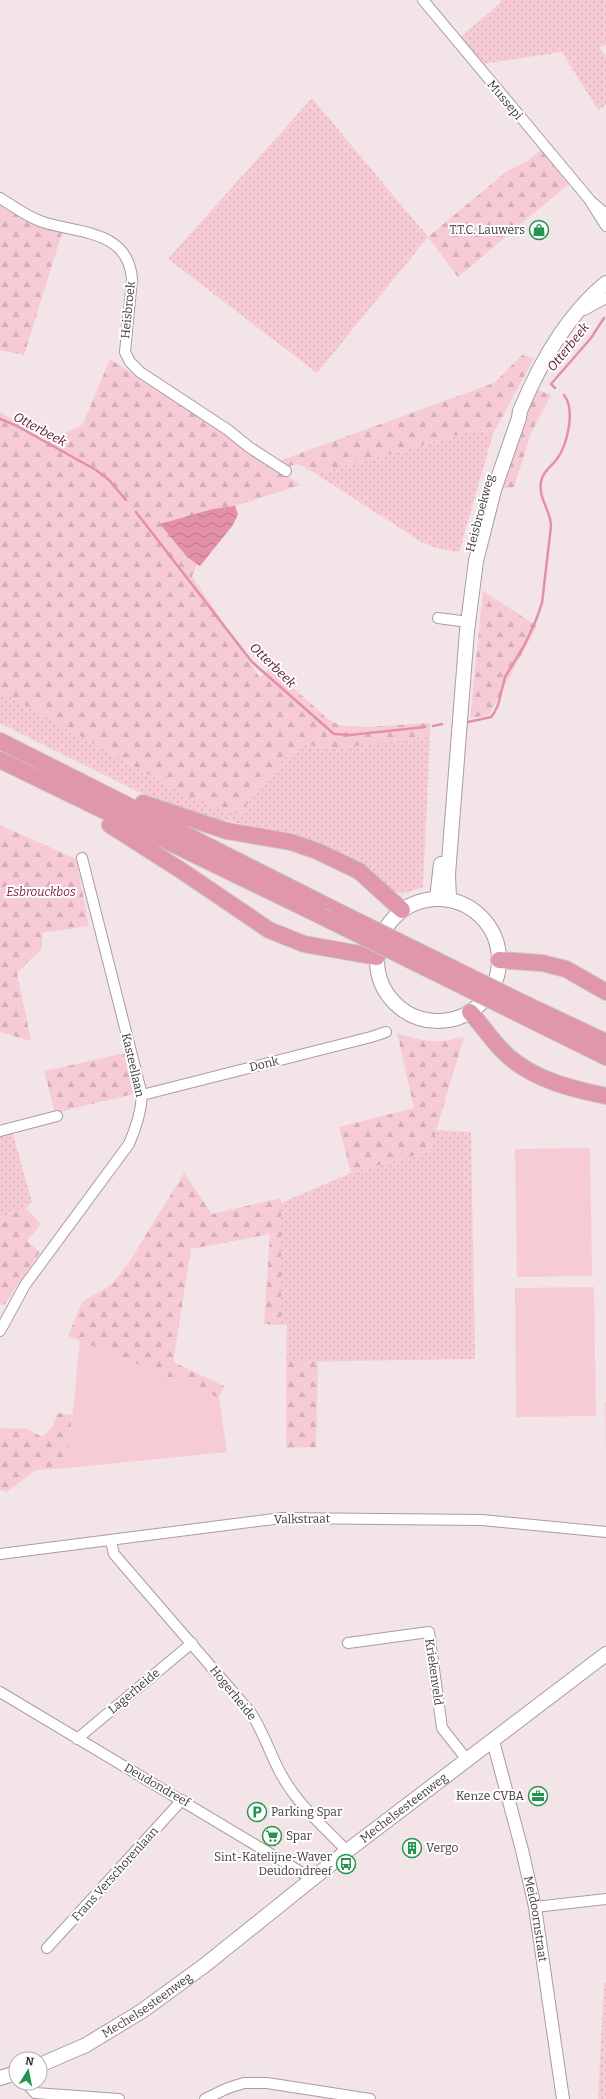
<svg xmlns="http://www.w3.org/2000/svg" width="606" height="2099" font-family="Bitter,serif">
<defs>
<pattern id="green-dots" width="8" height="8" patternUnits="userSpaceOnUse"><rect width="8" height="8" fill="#f6cbd6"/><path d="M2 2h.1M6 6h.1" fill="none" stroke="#d4afb9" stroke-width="1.8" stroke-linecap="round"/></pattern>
<pattern id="forest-firs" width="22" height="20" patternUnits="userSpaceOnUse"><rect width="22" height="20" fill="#f6cbd6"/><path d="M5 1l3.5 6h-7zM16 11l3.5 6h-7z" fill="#d4afb9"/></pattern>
<pattern id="water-waves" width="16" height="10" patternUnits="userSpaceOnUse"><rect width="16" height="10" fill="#e490a9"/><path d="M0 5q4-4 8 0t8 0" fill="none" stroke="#ba778b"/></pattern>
</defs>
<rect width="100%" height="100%" fill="#f3e4e7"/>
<!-- green -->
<path fill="url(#green-dots)" d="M500,0H606V45L599,47L606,57V105L598,110L562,52L482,64L461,37L501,2Z
M312,98L428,237L317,373L168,259Z
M476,430L493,434L459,552L436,548L420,541L316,474Z
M0,691L165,784L239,814L284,759L304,744L332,749L430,736L423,887L403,894L395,892L363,865L335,850L301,838L206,816L139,792L0,723Z
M435,1130L471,1132L475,1359L286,1362L287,1325H281V1203L351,1173L430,1151Z
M12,1131L32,1202L26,1208L0,1218V1134Z
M604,1983H606V2099H598Z"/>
<!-- forest -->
<path fill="url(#forest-firs)" d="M542,149L570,183L458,277L428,237L506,172L529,160Z
M0,205L27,221L62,233L24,355L0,350Z
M522,355L534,358L493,434L476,430L316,474L299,464L284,467L276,462L494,383Z
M110,359L301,485L173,526L198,562L192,576L260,678L270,667L329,720L342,726L368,727L430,723V736L332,749L304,744L284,759L239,814L207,805L165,784L0,691V412L47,442L83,424Z
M537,390L551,395L531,433L514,487L502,489L519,439L522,424Z
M483,591L537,626L489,715L470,718Z
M0,825L76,859L89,926L42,933V948L17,973L31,1041L0,1032Z
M397,1033C424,1042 436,1044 464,1037L430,1151L351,1173L339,1127L414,1108Z
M125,1053L133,1094L55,1113L44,1071Z
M184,1173L212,1214L281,1198V1325L264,1324L270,1234L191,1249L173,1362L224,1386L219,1398L68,1336L82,1302L112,1284L128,1264Z
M26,1208L41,1224L27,1241L40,1252L4,1305L0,1304V1218Z
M286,1362H318L316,1447L286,1448Z
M606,1402V1458L605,1403Z
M58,1413L72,1415L67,1468L36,1470L7,1492L0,1490V1428L28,1429L42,1437L52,1427Z"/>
<!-- pitch -->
<path fill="#f6cbd6" d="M590,1148L592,1276L517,1277L515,1149Z
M594,1287L596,1416L516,1417L515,1288Z
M80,1341L219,1398L227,1452L67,1468Z"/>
<!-- water -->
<path fill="url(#water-waves)" d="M235,506L238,514L233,525L200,566L187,557L160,524L213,509Z"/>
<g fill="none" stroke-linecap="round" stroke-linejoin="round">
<!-- stream -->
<path stroke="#e490a9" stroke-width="2.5" d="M555,388L551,384L591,338L604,318
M0,419L17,426L96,470L109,480L126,500
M136,512L252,662L334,734L350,735L425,727
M468,722L491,717L494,713L498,705L505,677L525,644L536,620L542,603L551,526C551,511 538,498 541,482C543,471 551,467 557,459C567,445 576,410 564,395
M433,726L442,724"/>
<defs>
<path id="minor" d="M423,0L589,199L606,226
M0,198C13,206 26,216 40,221C75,234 128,228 132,279L125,352L130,362L140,372L228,430L249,447L286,471
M593,203L606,214
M584,310L606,298
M438,618L468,622
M142,1095L371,1037L386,1032
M0,1131L57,1116
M0,1331L25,1285L129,1144C136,1128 141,1113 142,1095L82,858
M111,1541L114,1554L251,1713C264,1733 270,1754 281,1774C297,1804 325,1828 347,1851
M0,1554L282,1518L482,1520L606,1532
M348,1643L429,1632L442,1728L468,1761
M0,1692L314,1880
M77,1739L192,1643
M535,1907L606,1899
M47,1948L182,1800
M26,2083L35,2093L119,2099
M205,2099L228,2088L244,2083H267L370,2099"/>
<g id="tertiary">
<path id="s1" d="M493,1741L522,1850L535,1907L563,2099"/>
</g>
<g id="secondary">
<path d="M437,898L441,864"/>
<circle cx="438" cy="960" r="61"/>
<path d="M449,899L448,874L467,631L476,561L494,490L519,418L520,411C539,365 567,315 606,283"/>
<path id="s2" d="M40,2065L86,2045L142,2011L205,1965L347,1851L606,1654"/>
<path d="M0,2078L16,2073"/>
</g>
<path id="trunk" d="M0,741L339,912
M0,760L321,916
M143,803L227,831L291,842L317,851L359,871L402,910
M110,825L182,871L269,930L304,944L377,957
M499,960L542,963L566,969L606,992
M525,1004L606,1042
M470,1012C483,1026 494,1044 508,1056C535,1080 572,1089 606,1096
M519,1014L606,1057"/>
</defs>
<!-- minor casing -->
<use href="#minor" stroke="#aa9c9f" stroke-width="12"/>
<!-- tertiary casing -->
<use href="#tertiary" stroke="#aa9c9f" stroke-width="14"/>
<!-- secondary casing -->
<use href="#secondary" stroke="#aa9c9f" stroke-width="16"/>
<!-- trunk casing -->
<use href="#trunk" stroke="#cac8c8" stroke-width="18"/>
<!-- minor -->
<use href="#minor" stroke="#fff" stroke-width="10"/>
<!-- tertiary -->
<use href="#tertiary" stroke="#fff" stroke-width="12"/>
<!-- secondary -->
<use href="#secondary" stroke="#fff" stroke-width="14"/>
<!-- trunk -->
<use href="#trunk" stroke="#e097ac" stroke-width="16"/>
<defs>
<path id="trunk-bridge" d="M339,912L525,1004
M321,916L519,1014"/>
</defs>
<!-- trunk-bridge casing -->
<use href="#trunk-bridge" stroke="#cac8c8" stroke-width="18" stroke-linecap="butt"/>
<!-- trunk-bridge -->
<use href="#trunk-bridge" stroke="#e097ac" stroke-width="16"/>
</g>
<!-- icons -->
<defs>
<symbol id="shop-ring" viewBox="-11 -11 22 22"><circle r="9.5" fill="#fff" stroke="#24944e" stroke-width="1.5"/><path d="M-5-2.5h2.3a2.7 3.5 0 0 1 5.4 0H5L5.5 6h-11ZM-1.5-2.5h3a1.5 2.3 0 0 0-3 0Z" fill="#24944e"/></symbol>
<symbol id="office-ring" viewBox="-11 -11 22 22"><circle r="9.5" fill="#fff" stroke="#24944e" stroke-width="1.5"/><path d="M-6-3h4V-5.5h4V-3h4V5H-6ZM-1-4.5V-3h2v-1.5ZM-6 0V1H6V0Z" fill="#24944e"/></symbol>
<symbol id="parking-ring" viewBox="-11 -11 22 22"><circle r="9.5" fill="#fff" stroke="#24944e" stroke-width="1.5"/><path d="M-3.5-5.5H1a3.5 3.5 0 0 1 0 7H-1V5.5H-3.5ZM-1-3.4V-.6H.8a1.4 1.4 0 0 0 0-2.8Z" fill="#24944e"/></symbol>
<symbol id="supermarket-ring" viewBox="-11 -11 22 22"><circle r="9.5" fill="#fff" stroke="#24944e" stroke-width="1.5"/><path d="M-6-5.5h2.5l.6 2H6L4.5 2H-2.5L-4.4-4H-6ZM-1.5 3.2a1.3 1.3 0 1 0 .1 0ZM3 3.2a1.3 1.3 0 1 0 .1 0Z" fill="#24944e"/></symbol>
<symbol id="building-ring" viewBox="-11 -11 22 22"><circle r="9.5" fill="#fff" stroke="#24944e" stroke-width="1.5"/><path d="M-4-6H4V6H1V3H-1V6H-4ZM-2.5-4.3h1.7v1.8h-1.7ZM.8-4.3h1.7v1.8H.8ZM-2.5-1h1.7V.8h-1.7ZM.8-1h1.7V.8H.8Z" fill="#24944e"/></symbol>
<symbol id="bus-ring" viewBox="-11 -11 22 22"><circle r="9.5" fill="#fff" stroke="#24944e" stroke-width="1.5"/><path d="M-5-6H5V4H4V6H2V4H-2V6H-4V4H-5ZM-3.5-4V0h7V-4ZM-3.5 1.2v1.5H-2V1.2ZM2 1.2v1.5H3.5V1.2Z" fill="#24944e"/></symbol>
</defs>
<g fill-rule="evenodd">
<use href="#shop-ring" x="528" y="219" width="22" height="22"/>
<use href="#office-ring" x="527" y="1785" width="22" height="22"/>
<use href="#parking-ring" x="246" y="1801" width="22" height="22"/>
<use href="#supermarket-ring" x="261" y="1825" width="22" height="22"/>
<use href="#building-ring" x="401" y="1837" width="22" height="22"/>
<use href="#bus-ring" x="335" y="1853" width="22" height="22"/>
</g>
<g text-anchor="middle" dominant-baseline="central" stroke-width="4" stroke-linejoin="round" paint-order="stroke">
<!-- street labels -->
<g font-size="12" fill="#403a3c" stroke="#fff">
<text transform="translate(505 100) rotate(50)">Mussepi</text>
<text transform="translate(128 310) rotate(-84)">Heisbroek</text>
<text transform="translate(480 513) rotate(-75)">Heisbroekweg</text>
<text transform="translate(264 1064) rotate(-14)">Donk</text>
<text transform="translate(133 1065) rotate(77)">Kasteellaan</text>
<text transform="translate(302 1519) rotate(-1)">Valkstraat</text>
<text transform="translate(434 1672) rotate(82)">Kriekenveld</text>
<text transform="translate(134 1691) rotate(-40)">Lagerheide</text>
<text transform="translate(233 1693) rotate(51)">Hogerheide</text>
<text transform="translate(157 1785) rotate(30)">Deudondreef</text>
<text stroke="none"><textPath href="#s2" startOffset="447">Mechelsesteenweg</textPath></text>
<text transform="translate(115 1874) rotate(-48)">Frans Verschorenlaan</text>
<text stroke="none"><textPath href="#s1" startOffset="183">Meidoornstraat</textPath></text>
<text stroke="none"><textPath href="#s2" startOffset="123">Mechelsesteenweg</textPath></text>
</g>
<!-- poi labels -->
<g font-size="12" fill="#403a3c" stroke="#fff" text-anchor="end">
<text x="525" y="230">T.T.C. Lauwers</text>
<text x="524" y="1796">Kenze CVBA</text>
<text x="271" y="1812" text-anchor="start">Parking Spar</text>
<text x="286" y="1836" text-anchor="start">Spar</text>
<text x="426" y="1848" text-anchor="start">Vergo</text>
<text x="332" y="1857">Sint-Katelijne-Waver<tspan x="332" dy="14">Deudondreef</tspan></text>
</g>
<!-- park labels -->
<g font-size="12" font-style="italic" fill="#7e1d44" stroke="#fff">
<text x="41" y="892">Esbrouckbos</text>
</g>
<!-- water labels -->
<g font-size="13" font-style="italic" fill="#5d1330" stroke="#fff">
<text transform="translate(568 347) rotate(-51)">Otterbeek</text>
<text transform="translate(40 429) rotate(28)">Otterbeek</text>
<text transform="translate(273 665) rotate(44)">Otterbeek</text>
</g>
</g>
<!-- north arrow -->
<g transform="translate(28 2071) rotate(10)"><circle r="19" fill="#ffffff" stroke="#b3b0b1"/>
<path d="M0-3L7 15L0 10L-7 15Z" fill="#24944e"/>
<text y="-6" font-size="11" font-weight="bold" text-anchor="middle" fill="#403a3c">N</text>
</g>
</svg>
